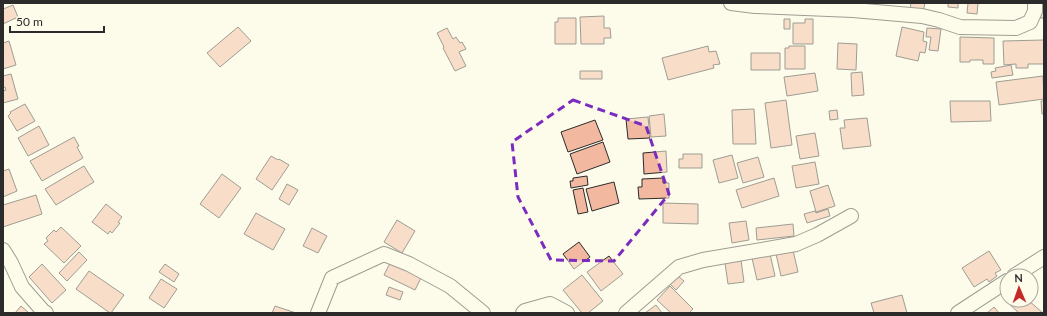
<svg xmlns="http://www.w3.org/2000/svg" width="1047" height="316" font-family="Lato,sans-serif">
<rect width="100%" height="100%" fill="#fdfbea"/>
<!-- building -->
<path fill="#f2b8a0" stroke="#2b2b2b" d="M911,3H925L923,12L910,10Z
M948,3H958V8L948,7Z
M968,3H978L977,14L967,13Z
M1037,3H1044V18H1038Z
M13,5L18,17L3,24V9Z
M604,16V28H610L611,38H604V44H581L580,17Z
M558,18H576V44H555V22H558Z
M784,19H790V29H784Z
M805,19H813V44H793V23H805Z
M238,27L251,41L220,67L207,53Z
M902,27L924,32L923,41L927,42L925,53L920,52L918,61L896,56Z
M447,28L453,39L456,37L460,43L462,42L466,49L459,52L466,66L455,71L443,48L444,47L437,33Z
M927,28L941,29L938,51L929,50L931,37H926Z
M960,37L994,38V64H983V60H970V62H960Z
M1044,40V64H1028V68H1016V64L1004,65L1003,41Z
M9,41L16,65L3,69V43Z
M838,43L857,44L856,70L837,69Z
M708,46L709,52L716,51L720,64L713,65L714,68L668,80L662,58Z
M789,46H805V69H785V48H789Z
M751,53H780V70H751Z
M1011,65L1013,75L992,78L991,72L996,71L995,68Z
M580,71H602V79H580Z
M862,72L864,95L852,96L851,73Z
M815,73L818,91L787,96L784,77Z
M11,74L18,99L3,103V91L6,90L5,87L3,88V76Z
M1043,76L1044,99L999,105L996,82Z
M786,100L792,145L771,148L765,103Z
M950,101H990L991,121L951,122Z
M1041,101H1044V114H1042Z
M25,104L35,121L17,131L8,116L11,113L10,112Z
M754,109L756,144H733L732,110Z
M837,110L838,119L830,120L829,111Z
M664,114L666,136L651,137L649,116Z
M648,117L650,138L628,139L626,119Z
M867,118L871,146L843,149L840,128H845L844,120Z
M595,120L603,140L568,152L561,132Z
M39,126L49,145L28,156L18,138Z
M815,133L819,156L800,159L796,136Z
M74,137L79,146L77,147L83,158L42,181L30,161Z
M603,142L610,162L577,174L570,154Z
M666,151L667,172L644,174L643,153Z
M683,154H702V168H679V159H683Z
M732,155L738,178L719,183L713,160Z
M271,156L278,160L279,159L289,165L272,190L256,179Z
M758,157L764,177L743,183L737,163Z
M815,162L819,184L796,188L792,166Z
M84,166L94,182L56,205L45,189Z
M9,169L17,191L3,197V171Z
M222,174L241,188L219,218L200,204Z
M587,176L588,185L571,188L570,181H573V178Z
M663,178V183H669V198L639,199L638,187H642V179Z
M774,178L779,196L742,208L736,190Z
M614,182L619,203L592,211L586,189Z
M287,184L298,190L289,205L279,199Z
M828,185L835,206L816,212L810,191Z
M583,188L588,212L578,214L573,190Z
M36,195L42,214L3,227V205Z
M663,203L698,204V224L663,223Z
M106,204L122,217L118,222L120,223L112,233L110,231L108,234L92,222Z
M828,209L830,216L807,223L804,214L815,211L816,213Z
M256,213L285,229L273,250L244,234Z
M397,220L415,231L402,253L384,242Z
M746,221L749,240L732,243L729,223Z
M793,224L794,236L757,240L756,228Z
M61,227L81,246L64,263L44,244L48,241L46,238L54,230L56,232Z
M312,228L327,236L318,253L303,246Z
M579,242L590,257L574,269L563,254Z
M793,250L798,272L781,276L776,254Z
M989,251L1001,270L995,273L997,276L989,282L987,279L974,287L962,268Z
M79,252L87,260L67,281L59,273Z
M770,254L775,276L757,280L752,258Z
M609,256L623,274L601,291L587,272Z
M741,260L744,282L728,284L725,263Z
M391,261L422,276L415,290L384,275Z
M42,264L66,290L52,303L29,277Z
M165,264L179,274L174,282L159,272Z
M89,271L124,295L111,313H110L76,289Z
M582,275L603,301L588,313H582L563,290Z
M678,276L684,281L676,290L670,284Z
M161,279L177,289L164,308L149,298Z
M670,286L693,309L689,313H671L657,300Z
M389,287L403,292L400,300L386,295Z
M902,295L907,313H874L871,303Z
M1008,300H1028L1043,313H1019L1007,302Z
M656,305L662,313H645Z
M21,306L29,313H15Z
M275,306L296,313H272Z
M994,307L999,313H987Z"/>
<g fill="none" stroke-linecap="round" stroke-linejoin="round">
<defs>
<path id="minor" d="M731,3L755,6L853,10L922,16L939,20L960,27L1016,28L1030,22L1035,11V3
M3,250L11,263L22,287L43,311L46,313
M1014,276L1044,257
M318,313L332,278L384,254L409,264L450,286L483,313
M523,313L525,311L550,304L567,313
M626,313L679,267L703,260L796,244L817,235L851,216
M958,313L1007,281"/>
</defs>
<!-- minor casing -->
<use href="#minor" stroke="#2b2b2b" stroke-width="16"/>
<!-- minor -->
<use href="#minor" stroke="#fdfbea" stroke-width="14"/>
</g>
<!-- marked area -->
<path d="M0 0H1047V316H0ZM573,100L646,126L669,194L614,261L551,260L518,197L512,142Z" fill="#fdfbea" fill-opacity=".55" fill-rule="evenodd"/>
<path fill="none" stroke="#7b2cbf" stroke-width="3" stroke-dasharray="8 5" stroke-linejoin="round" d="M573,100L646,126L669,194L614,261L551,260L518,197L512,142Z"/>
<!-- border -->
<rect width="1047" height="316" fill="none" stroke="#2b2b2b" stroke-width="8"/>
<!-- north arrow -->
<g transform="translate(1019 288) rotate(358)"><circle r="19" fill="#fdfbea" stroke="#a9a89e"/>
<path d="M0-3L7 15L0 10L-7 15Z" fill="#c62828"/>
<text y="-6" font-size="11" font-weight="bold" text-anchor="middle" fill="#2b2b2b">N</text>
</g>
<!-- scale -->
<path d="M10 26v6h94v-6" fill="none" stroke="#2b2b2b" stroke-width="2"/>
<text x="16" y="26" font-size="12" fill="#2b2b2b" stroke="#fdfbea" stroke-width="3" paint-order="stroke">50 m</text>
</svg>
